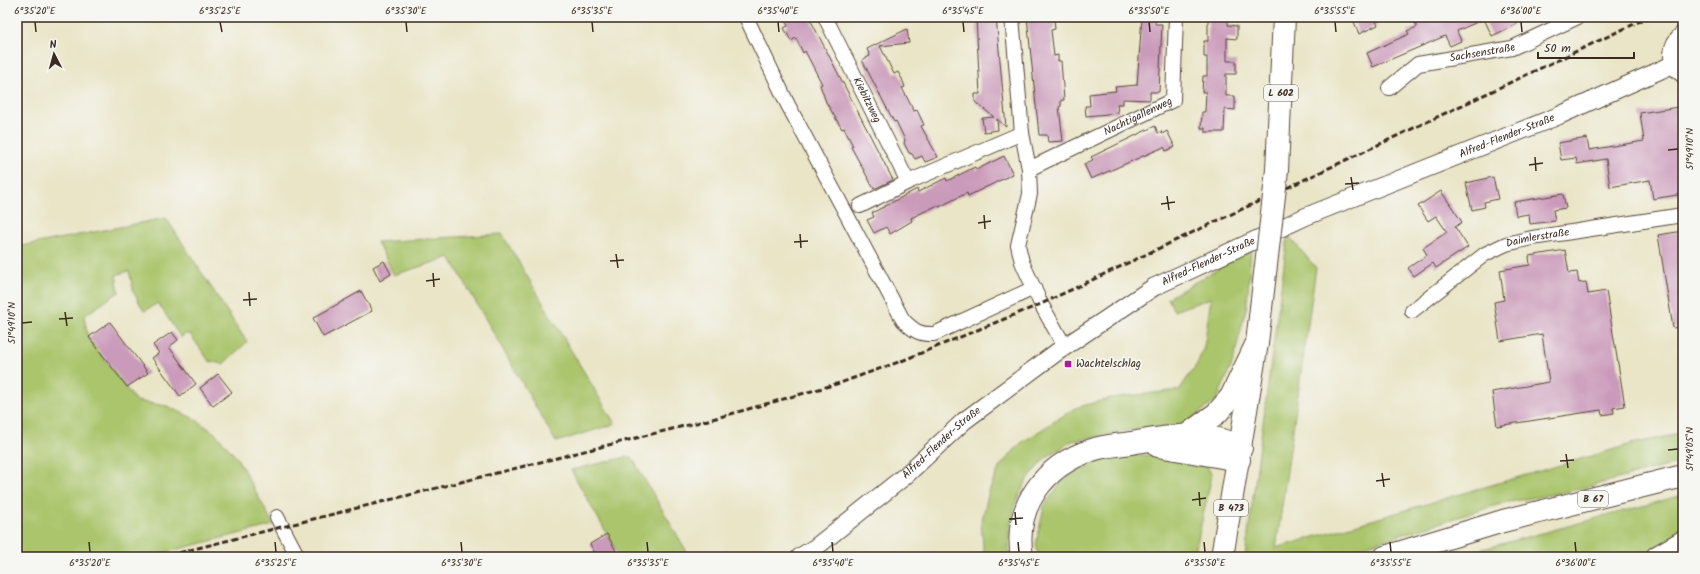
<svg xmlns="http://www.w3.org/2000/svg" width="1700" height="574" font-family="Kalam,sans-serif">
<rect width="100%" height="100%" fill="#f6f6f2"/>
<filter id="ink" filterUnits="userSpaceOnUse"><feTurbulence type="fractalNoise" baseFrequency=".025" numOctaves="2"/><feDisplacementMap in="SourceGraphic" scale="8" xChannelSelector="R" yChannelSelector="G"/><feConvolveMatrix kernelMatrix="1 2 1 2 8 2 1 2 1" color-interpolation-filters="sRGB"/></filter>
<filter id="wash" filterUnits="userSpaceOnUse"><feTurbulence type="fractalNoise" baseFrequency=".012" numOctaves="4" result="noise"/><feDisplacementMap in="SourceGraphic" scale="16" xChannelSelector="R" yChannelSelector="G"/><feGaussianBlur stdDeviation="0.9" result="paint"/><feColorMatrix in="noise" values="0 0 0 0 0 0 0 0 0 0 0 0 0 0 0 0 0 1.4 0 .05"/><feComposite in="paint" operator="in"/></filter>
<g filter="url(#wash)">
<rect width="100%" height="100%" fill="#eae5c7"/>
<!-- green -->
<path fill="#aac56c" stroke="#727845" d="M166,218L247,342L223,364L209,361L190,334H185L181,338L158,303L144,311L134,293L129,271L116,275L119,292L84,316L88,338L136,401L167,406L195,419L216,434L237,458L274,525L147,557H17V247Z
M502,234L615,424L556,442L450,257L394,275L377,242Z
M1288,235L1316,268L1276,548L1632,444L1683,433V462L1575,490L1504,503L1329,557H1245Z
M1251,250L1247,305L1233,362L1217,400L1181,426L1131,430L1072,441L1045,458L1027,480L1015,504L1009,534V557H984L981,524L989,491L1000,466L1021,443L1075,408L1111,398L1179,390L1197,364L1204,347L1211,298L1174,311L1168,298Z
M1149,455L1205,463L1212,475L1194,557H1038L1036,544L1044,506L1063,480L1083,468L1112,456Z
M631,456L690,557H620L571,470Z
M1683,495V536L1645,557H1453Z"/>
<g id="blocks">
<!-- building -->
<path fill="#ca9aba" d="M783,17H809L893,180L874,189L851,147L853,146L844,128L842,129L826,102L820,85L822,84L805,51L803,53L796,38L791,41L784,28L788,26Z
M976,17H996L1006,127L997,119L998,130L984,132L982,118L994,117L975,102V94H980Z
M1027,17H1054L1055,29L1051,30L1054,56L1058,55V61H1061L1064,100H1061V106L1059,107L1063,141L1048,142L1047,135H1039Z
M1142,17H1155V24H1162L1159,92H1150V100L1123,99V104H1117L1118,113L1086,116L1085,106H1090L1089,94L1116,91L1115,87L1137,85Z
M1208,17H1228V25L1237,26V39L1227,38V61H1236V74H1226V96H1235V110L1225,109L1224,132H1205V128H1201L1202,112H1205L1206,92H1202L1203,76H1207V57H1204V41H1208Z
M1352,17H1374L1378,25L1359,34Z
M1412,17H1513L1517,24L1492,36L1484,19L1457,31L1461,41L1450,46L1445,36L1373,67L1367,53L1409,34L1407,31L1417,27Z
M907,29L909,43L880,46L894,74L898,72L902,79L905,87L902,88L914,111L917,110L924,125L921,126L938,157L925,162L922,156L915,159L912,154L909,153L904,143L905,140L896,121L894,122L862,60L870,56L867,49Z
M1678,107L1683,141V194L1653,199L1650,180L1610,187L1606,159L1577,164L1576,158L1561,160L1558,143L1587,138L1589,150L1644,141L1640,113Z
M1155,126L1158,133L1161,131L1162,134L1167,131L1175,147L1166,151L1164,147L1150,153L1091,179L1084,164L1093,160L1091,157Z
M1004,156L1013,174L968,196L967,193L939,207L938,205L911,218L912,221L890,234L886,227L874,233L867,220L874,217L872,213L917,189L918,192L946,178L947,181L975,167L976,170Z
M1493,177L1498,199L1484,202L1485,207L1472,210L1466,183Z
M1441,191L1462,222L1455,227L1468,247L1436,268L1433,263L1414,276L1408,268L1427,255L1423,248L1447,232L1436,216L1428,221L1418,206Z
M1563,194L1566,208L1553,210L1555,221L1530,224L1529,214L1516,216L1514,202Z
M1683,231V326L1673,328L1658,235Z
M1565,250L1569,273L1577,272L1579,283L1586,282L1588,294L1606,291L1625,406L1613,408L1614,413L1602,415L1601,410L1497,426L1492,392L1549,382L1542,334L1500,341L1494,302L1504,300L1500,270L1530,265L1529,256Z
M384,261L391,274L380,281L373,267Z
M361,291L372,311L323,337L313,318Z
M110,322L148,373L127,387L89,337Z
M172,332L178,340L169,347L196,384L180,396L152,358L159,353L153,345Z
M218,374L232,392L213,406L200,388Z
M607,534L616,551L605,557H597L590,544Z"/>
</g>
</g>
<g filter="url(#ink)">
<use href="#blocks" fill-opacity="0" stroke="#554637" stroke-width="1"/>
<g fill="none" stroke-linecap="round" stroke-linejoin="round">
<defs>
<g id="minor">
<path d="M746,17L788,105L903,320C913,330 919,335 934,334L1034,288"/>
<path id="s1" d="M825,17L908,182"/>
<path d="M1012,17L1022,133L1029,169L1030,194L1018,245L1022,262L1041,304L1065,347"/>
<path id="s2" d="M1389,88L1418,64L1512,48L1578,17"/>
<path id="s3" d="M1029,169L1173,100L1176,17"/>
<path d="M860,206L908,182L1022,133"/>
<path id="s4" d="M1412,311L1485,254L1506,244L1532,238L1683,215"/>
<path d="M277,517L298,557"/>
</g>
<g id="tertiary">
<path d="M1683,34C1670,45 1668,63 1683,74"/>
<path id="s5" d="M800,557L816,547L905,476L964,421L1057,352L1154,287L1307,216L1558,116L1674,64"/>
</g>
<path id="primary" d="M1277,170L1284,17
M1222,557L1257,343L1261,308"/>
<path id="trunk" d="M1187,435L1217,413L1231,397L1257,343
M1158,446L1239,460
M1022,557C1013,506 1045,465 1092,450C1106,445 1122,445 1137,442C1173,436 1207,429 1241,448
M1385,557L1503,521L1683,476
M1657,557L1683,542"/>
</defs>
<!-- minor casing -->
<use href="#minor" stroke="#554637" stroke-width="16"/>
<!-- tertiary casing -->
<use href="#tertiary" stroke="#554637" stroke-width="19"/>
<!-- primary casing -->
<use href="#primary" stroke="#554637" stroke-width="24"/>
<!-- trunk casing -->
<use href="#trunk" stroke="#554637" stroke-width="24"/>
<!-- minor -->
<use href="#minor" stroke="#fff" stroke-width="14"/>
<!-- tertiary -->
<use href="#tertiary" stroke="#fff" stroke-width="17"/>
<!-- primary -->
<use href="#primary" stroke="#fff" stroke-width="22"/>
<!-- trunk -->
<use href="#trunk" stroke="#fff" stroke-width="22"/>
<!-- rail -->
<path stroke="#3b2a1e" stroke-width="3" stroke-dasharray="6 3" stroke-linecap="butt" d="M162,557L720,417L840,383L904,360L1041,304L1649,17"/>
<defs>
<path id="primary-bridge" d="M1261,308L1277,170"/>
</defs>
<!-- primary-bridge casing -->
<use href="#primary-bridge" stroke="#554637" stroke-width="24" stroke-linecap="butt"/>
<!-- primary-bridge -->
<use href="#primary-bridge" stroke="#fff" stroke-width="22"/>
</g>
</g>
<!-- ticks -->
<path fill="none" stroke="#3b2a1e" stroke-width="1.5" d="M35,22L36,32M220,22L222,32M406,22L407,32M592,22L593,32M778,22L779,32M963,22L964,32M1149,22L1150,32M1335,22L1336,32M1521,22L1522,32M1668,150L1678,149M1535,157L1536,171M1529,165L1543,163M1351,177L1353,190M1345,184L1359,183M1167,196L1169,210M1161,204L1175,202M984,215L985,229M978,223L991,221M800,234L801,248M794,242L808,241M616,254L618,268M610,261L624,260M433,273L434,287M426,281L440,279M249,292L250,306M243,300L257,299M65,312L67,326M59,319L73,318M22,323L32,322M1668,450L1678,449M1566,454L1568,468M1560,461L1574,460M1382,473L1384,487M1376,481L1390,479M1199,492L1200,506M1192,500L1206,498M1015,512L1016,525M1009,519L1023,518M89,542L90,552M275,542L276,552M461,542L462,552M647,542L648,552M832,542L833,552M1018,542L1019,552M1204,542L1205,552M1390,542L1391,552M1575,542L1576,552"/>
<!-- markers -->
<rect fill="#b5179e" stroke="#f6f6f2" stroke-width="1.5" x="1064" y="360" width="8" height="8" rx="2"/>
<g text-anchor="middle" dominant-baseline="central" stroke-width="3.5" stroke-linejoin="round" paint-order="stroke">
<!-- shield labels -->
<g fill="#f6f6f2" stroke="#73675e" stroke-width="1">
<rect x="1264" y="85" width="34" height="16" rx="3"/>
<rect x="1578" y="491" width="30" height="16" rx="3"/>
<rect x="1214" y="500" width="34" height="16" rx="3"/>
</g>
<g font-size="10" font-weight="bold" fill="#3b2a1e">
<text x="1281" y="93">L 602</text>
<text x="1593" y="499">B 67</text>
<text x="1231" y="508">B 473</text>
</g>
<!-- street labels -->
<g font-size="11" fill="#3b2a1e" stroke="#f6f6f2">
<text stroke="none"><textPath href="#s2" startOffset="103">Sachsenstraße</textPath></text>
<text stroke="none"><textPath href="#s1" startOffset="93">Kiebitzweg</textPath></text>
<text stroke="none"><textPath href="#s3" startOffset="121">Nachtigallenweg</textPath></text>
<text stroke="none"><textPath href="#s5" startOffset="830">Alfred-Flender-Straße</textPath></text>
<text stroke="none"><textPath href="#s4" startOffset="148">Daimlerstraße</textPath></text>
<text stroke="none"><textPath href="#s5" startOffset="506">Alfred-Flender-Straße</textPath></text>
<text stroke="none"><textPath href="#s5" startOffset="182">Alfred-Flender-Straße</textPath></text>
</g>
<!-- poi labels -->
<g font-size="11" fill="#3b2a1e" stroke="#f6f6f2" text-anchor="start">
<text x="1076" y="364">Wachtelschlag</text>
</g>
</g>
<!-- margin -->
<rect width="1700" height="574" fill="none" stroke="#f6f6f2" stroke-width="44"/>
<!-- north arrow -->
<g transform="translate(54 54) rotate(354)" stroke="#f6f6f2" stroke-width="3" paint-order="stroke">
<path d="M0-3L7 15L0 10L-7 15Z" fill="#3b2a1e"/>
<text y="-6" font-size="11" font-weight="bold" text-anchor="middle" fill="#3b2a1e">N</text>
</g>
<!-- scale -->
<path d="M1538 52v6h96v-6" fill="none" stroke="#3b2a1e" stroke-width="2"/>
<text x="1544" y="52" font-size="12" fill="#3b2a1e" stroke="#f6f6f2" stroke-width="3" paint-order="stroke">50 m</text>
<rect x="22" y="22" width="1656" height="530" fill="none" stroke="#3b2a1e" stroke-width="1.5"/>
<g font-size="10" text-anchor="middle" fill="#3b2a1e">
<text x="35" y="14">6°35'20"E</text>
<text x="220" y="14">6°35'25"E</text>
<text x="406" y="14">6°35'30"E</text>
<text x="592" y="14">6°35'35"E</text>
<text x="778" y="14">6°35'40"E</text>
<text x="963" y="14">6°35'45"E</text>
<text x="1149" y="14">6°35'50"E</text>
<text x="1335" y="14">6°35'55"E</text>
<text x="1521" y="14">6°36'00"E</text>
<text transform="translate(1689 149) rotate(-90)" y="4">51°49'10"N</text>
<text transform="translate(11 323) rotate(-90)" y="4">51°49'10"N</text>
<text transform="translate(1689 449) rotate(-90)" y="4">51°49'05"N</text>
<text x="90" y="566">6°35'20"E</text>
<text x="276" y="566">6°35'25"E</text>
<text x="462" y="566">6°35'30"E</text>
<text x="648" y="566">6°35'35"E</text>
<text x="833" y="566">6°35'40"E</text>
<text x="1019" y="566">6°35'45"E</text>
<text x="1205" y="566">6°35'50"E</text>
<text x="1391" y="566">6°35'55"E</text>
<text x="1576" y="566">6°36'00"E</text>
</g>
</svg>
